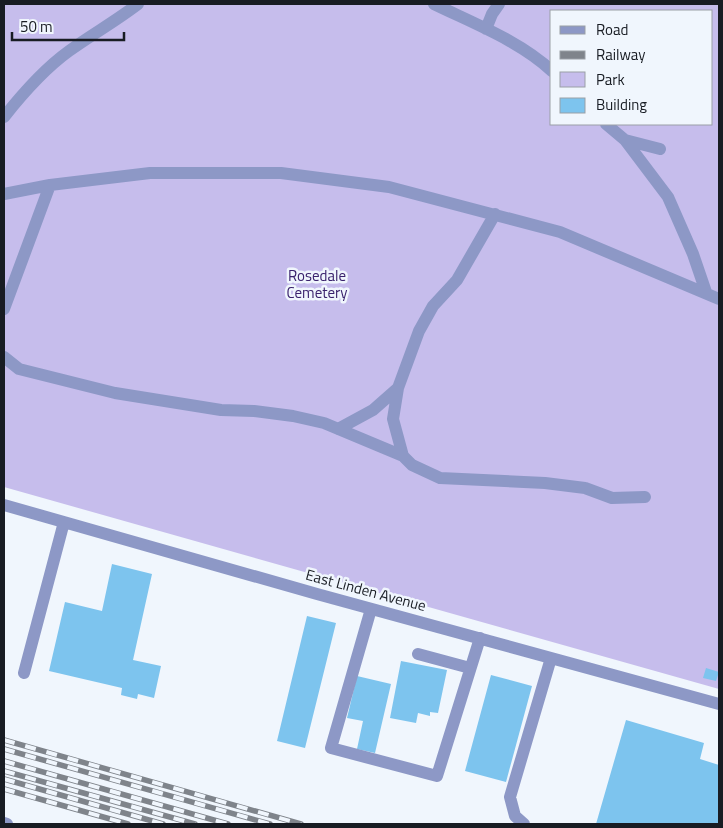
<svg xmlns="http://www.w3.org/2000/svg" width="723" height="828" font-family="'Titillium Web',sans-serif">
<rect width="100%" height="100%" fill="#f0f6fd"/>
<!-- green -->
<path fill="#c6bdec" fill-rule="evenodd" d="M4,4H719V689L4,487ZM552,11H712V124H552Z"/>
<!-- building -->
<path fill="#7dc4ee" d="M112,564L152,574L133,660L161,666L154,698L138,694L137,699L121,695L122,688L49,671L65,602L102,611Z
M307,616L336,623L305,748L277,741Z
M401,661L447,670L438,713L430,712V716L418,713L416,723L390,718Z
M706,668L719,672L716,681L703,678Z
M491,675L532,686L506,782L465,771Z
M357,676L391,684L375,753L357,749L363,721L347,718Z
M626,720L704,743L700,759L719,765V824H596Z"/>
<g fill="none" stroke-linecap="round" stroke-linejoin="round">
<!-- minor -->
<path stroke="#8d98c6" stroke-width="12" d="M434,4C473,23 520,41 552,71
M486,29L492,14L499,4
M4,117C23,93 44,69 69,51C91,35 116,21 138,4
M606,124L625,140L660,149
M625,140L668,197L693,254L706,292
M4,194L50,185L150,173H281L389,187L560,232L719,299
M4,309L50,185
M4,357L19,369L115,393L221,410L254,411L293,416L324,423L403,456L412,465L440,478L545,483L585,488L612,498L645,497
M398,388L393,419L403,456
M338,429L373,410L398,388L419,331L433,306L457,280L495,214
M4,505L317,594L719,704
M371,609L331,748L437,776L480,638
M418,654L470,668
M24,673L64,522
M4,823L7,824
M524,824L515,816L510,797L551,658"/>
<defs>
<path id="rail" d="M4,740L301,824
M4,749L270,824
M4,761L228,824
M4,771L195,824
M4,779L163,824
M4,789L128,824"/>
</defs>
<!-- rail casing -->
<use href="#rail" stroke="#7f848b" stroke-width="5.5"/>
<!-- rail -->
<use href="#rail" stroke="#f0f6fd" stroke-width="4" stroke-dasharray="11" stroke-linecap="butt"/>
</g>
<g text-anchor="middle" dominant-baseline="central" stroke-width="5" stroke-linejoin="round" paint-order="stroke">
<!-- park labels -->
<g font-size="15" fill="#39216c" stroke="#f0f6fd">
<text x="317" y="275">Rosedale<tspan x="317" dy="17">Cemetery</tspan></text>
</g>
<!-- street labels -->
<g font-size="15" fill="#181c23" stroke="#f0f6fd">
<text transform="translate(366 590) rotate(15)">East Linden Avenue</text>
</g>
</g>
<!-- border -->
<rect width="723" height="828" fill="none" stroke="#181c23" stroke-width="10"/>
<!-- legend -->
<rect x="550" y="10" width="162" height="115" fill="#f0f6fd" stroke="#9a9fa6"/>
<rect x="560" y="26" width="25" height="8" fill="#8d98c6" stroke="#9a9fa6"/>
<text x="596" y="35" font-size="15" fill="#181c23">Road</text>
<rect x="560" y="51" width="25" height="8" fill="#7f848b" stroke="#9a9fa6"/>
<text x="596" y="60" font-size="15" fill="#181c23">Railway</text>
<rect x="560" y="72" width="25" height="15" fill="#c6bdec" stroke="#9a9fa6"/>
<text x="596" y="85" font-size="15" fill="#181c23">Park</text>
<rect x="560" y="98" width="25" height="15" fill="#7dc4ee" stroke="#9a9fa6"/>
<text x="596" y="110" font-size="15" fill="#181c23">Building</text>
<!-- scale -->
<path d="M12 32v8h112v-8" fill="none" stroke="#181c23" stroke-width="2.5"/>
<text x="20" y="32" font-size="15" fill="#181c23" stroke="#f0f6fd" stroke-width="4" paint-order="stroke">50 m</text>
</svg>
